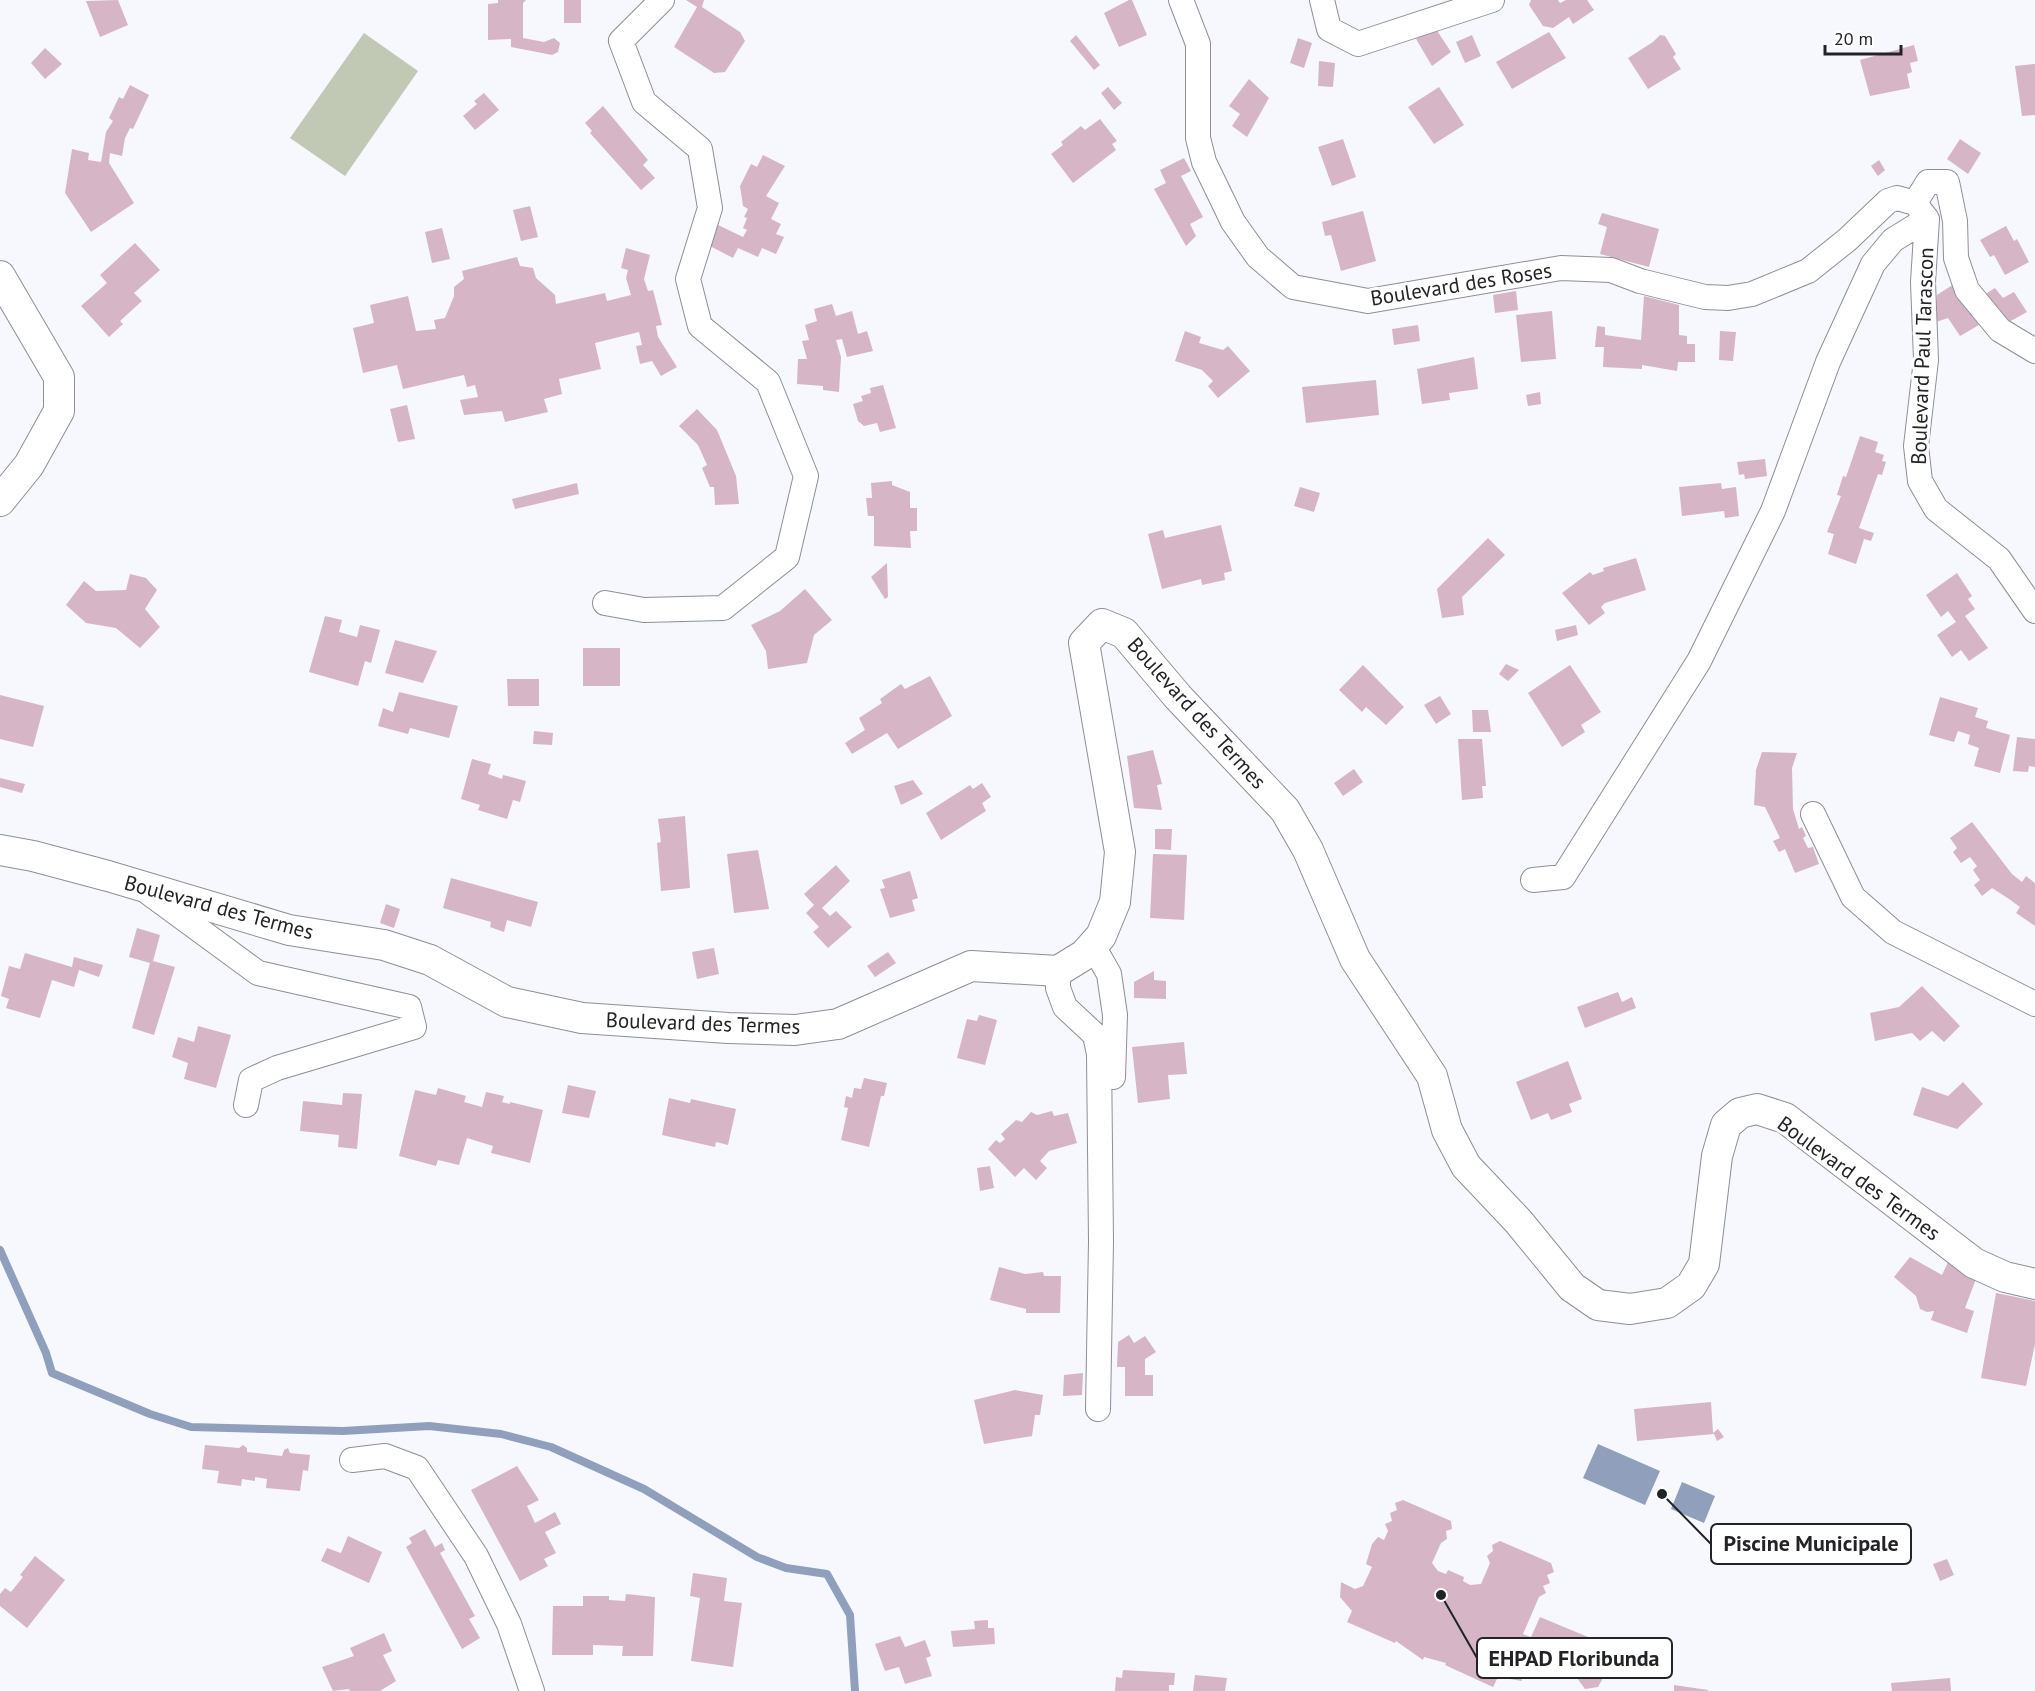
<svg xmlns="http://www.w3.org/2000/svg" width="2035" height="1691" font-family="'PT Sans',sans-serif">
<rect width="100%" height="100%" fill="#f6f8fe"/>
<!-- green -->
<path fill="#c1c8b4" d="M364,33L418,71L345,176L290,138Z"/>
<!-- water -->
<path fill="#90a0bc" d="M1598,1444L1660,1471L1645,1505L1583,1478Z
M1682,1482L1715,1496L1704,1523L1671,1509Z"/>
<g fill="none" stroke-linecap="round" stroke-linejoin="round">
<!-- stream -->
<path stroke="#90a0bc" stroke-width="8" d="M0,1250L46,1353L52,1373L150,1414L191,1427L343,1431L429,1426L501,1434L551,1447L644,1489L757,1557L786,1568L827,1574L850,1615L855,1691"/>
</g>
<!-- building -->
<path fill="#d6b5c7" d="M118,0L128,25L100,37L86,1Z
M498,0H526L523,3V38L544,42L554,38L560,43L558,52L552,55L511,47V39L488,40V4L498,3Z
M564,0H581V23H564Z
M686,0H704L702,7L740,32L745,41L725,72L714,73L674,47L697,7Z
M1129,0H1132L1147,35L1119,47L1104,13Z
M1531,0H1558L1560,3L1566,0H1587L1594,10L1573,24L1569,17L1553,28L1543,26L1529,5Z
M1434,26L1451,52L1432,66L1416,39Z
M1549,32L1566,58L1512,89L1496,62Z
M1076,35L1100,65L1094,70L1070,41Z
M1472,35L1481,56L1465,63L1456,42Z
M1660,35L1665,36L1676,54L1673,57L1681,69L1648,89L1628,58L1653,42Z
M1298,38L1312,43L1304,68L1290,63Z
M1914,45L1918,61L1910,63L1912,72L1907,74L1910,88L1870,96L1860,60Z
M45,48L62,64L45,79L31,63Z
M1319,61L1335,63L1333,87L1318,86Z
M2035,64V115L2022,116L2015,66Z
M1249,79L1269,98L1247,137L1232,126L1240,114L1229,106Z
M130,85L149,95L133,129L130,128L125,138L122,156L110,153L109,163L134,203L91,232L65,193L72,149L89,153L88,160L101,162L106,132L113,121L109,118L119,97L123,99Z
M1108,87L1122,103L1114,110L1101,93Z
M1439,87L1464,125L1434,144L1408,107Z
M484,93L499,110L475,130L463,116L477,104L474,101Z
M603,106L648,160L643,165L655,178L641,190L590,133L592,131L585,123Z
M1100,119L1117,141L1112,144L1116,150L1073,183L1051,154L1063,145L1061,142L1081,126L1085,130Z
M1343,139L1356,177L1332,186L1318,147Z
M1960,139L1981,153L1968,174L1947,159Z
M763,155L785,166L766,196L779,203L771,219L781,224L776,234L784,237L776,254L762,248L758,257L738,248L733,258L710,246L714,223L743,237L747,230L743,228L747,218L744,217L748,209L743,206L740,186L751,164L757,167Z
M1184,158L1191,171L1181,176L1203,217L1190,224L1196,236L1186,246L1154,189L1166,183L1160,170Z
M1879,160L1885,170L1878,176L1871,166Z
M530,206L538,237L521,241L513,210Z
M1363,211L1376,261L1341,271L1331,235L1325,236L1322,222Z
M1602,213L1659,229L1649,267L1600,254L1607,227L1598,224Z
M2006,226L2014,241L2017,239L2029,262L2005,275L1994,255L1990,257L1980,240Z
M442,228L450,259L432,263L425,232Z
M135,243L160,270L134,293L142,301L120,321L123,324L109,337L81,306L107,283L100,275Z
M626,248L650,255L644,279L648,291L653,290L662,325L656,326L658,337L677,367L661,376L652,361L640,364L636,346L642,345L639,332L595,343L601,369L559,379L562,394L544,399L548,412L505,422L502,411L464,415L460,400L478,397L475,385L467,387L464,375L403,389L397,365L363,373L353,328L374,323L370,305L408,296L416,331L436,329L434,320L445,318L454,296V287L464,279L462,271L517,257L520,266L533,268L536,278L555,295L556,304L605,293L607,301L631,295L626,278L628,270L621,268Z
M1954,284L1979,325L1960,336L1948,318L1936,322L1937,295Z
M1995,288L2003,298L2014,292L2027,312L2009,322L1984,295Z
M1516,291L1518,310L1495,313L1493,295Z
M1644,296L1679,305V335L1687,336V344H1695V362H1678L1677,371L1642,365V369L1603,367L1604,347H1595L1597,326L1605,327V335L1641,340Z
M832,304L836,316L852,311L858,334L867,331L873,351L847,357L842,339L836,340L841,357L839,392L823,390V386L797,384L798,359H807L802,341L809,340L805,325L817,321L814,309Z
M1552,311L1556,359L1521,362L1516,315Z
M1418,325L1420,341L1394,345L1392,329Z
M1185,331L1201,337L1199,343L1223,350L1228,346L1250,371L1218,398L1208,386L1213,381L1202,370L1175,361Z
M1720,331L1736,332L1733,361L1719,360Z
M1474,357L1478,389L1449,393L1450,400L1422,404L1417,369Z
M1376,380L1379,415L1306,423L1302,387Z
M883,385L896,428L880,432L877,423L864,426L858,421L853,404L863,401L861,396L871,393L870,388Z
M1540,392L1541,404L1528,406L1526,395Z
M407,405L415,439L398,442L390,409Z
M697,409L717,430L736,476L739,504L715,505L714,487H710L702,468L707,465L698,445L679,426Z
M1860,436L1878,442L1875,452L1884,455L1882,461L1886,462L1882,475L1878,474L1859,528L1874,533L1871,541L1864,539L1856,564L1828,554L1834,534L1827,532L1841,496L1837,495L1843,476L1846,477Z
M1765,459L1767,476L1745,479L1744,474L1739,475L1737,462Z
M892,481V485L910,492V508H917V531H910L911,548L874,546V516H868L866,498H872L871,483Z
M577,483L579,494L515,509L512,499Z
M1721,483L1722,489L1736,487L1739,516L1725,518L1724,511L1682,516L1679,487Z
M1300,487L1320,493L1314,512L1294,506Z
M1221,525L1232,571L1224,573L1225,580L1202,585L1201,579L1162,589L1148,534L1163,530L1165,538Z
M1488,538L1505,555L1462,597L1464,615L1442,618L1437,589Z
M1636,558L1646,590L1605,603L1601,607L1605,613L1589,625L1562,593L1590,572L1593,575L1604,571L1603,568Z
M887,563L888,597L885,599L871,577Z
M1957,573L1972,596L1968,599L1975,609L1965,616L1988,648L1969,661L1961,650L1952,657L1937,635L1956,622L1948,611L1941,617L1926,595Z
M130,574L146,578L157,590L145,609L160,627L140,648L116,628L86,623L66,605L84,581L96,591L126,590Z
M805,589L832,620L814,635L807,663L768,669L766,651L751,625L780,611Z
M325,616L342,620L339,632L357,637L360,625L380,630L371,663L365,661L358,686L309,672Z
M1576,625L1578,635L1557,641L1555,630Z
M395,640L437,651L423,683L385,673Z
M583,648H620V686H583Z
M1506,664L1519,670L1508,681L1499,674Z
M1363,665L1404,707L1386,725L1366,707L1362,712L1339,690Z
M1570,665L1601,712L1581,725L1585,732L1562,747L1528,693Z
M930,676L952,716L898,749L887,733L852,754L845,743L865,730L859,718L882,703L880,699L901,684L905,689Z
M507,679H539V706H508Z
M399,692L458,706L449,738L410,728L408,734L378,726L383,708L393,712Z
M0,695L44,706L33,747L0,739Z
M1440,696L1451,714L1436,724L1424,705Z
M1940,697L1978,708L1975,717L1988,721L1986,728L2010,735L2000,773L1974,766L1979,748L1968,744L1970,735L1958,731L1954,742L1929,735Z
M1472,710H1488L1491,732H1473Z
M534,731L553,733L552,745L533,744Z
M2017,737L2035,739V767L2029,766L2028,772L2013,771Z
M1458,739H1482L1486,786H1482L1483,798L1462,800Z
M1153,750L1162,784L1157,785L1162,810L1134,808L1127,756Z
M1762,752L1797,753L1792,768L1793,809L1799,829L1802,827L1806,836L1803,838L1808,848L1813,847L1819,864L1795,873L1785,849L1779,852L1773,841L1780,838L1765,807L1754,805L1756,770Z
M472,759L491,764L488,774L502,779L503,775L526,781L520,802L513,800L507,819L478,810L480,805L461,799Z
M1354,769L1363,782L1343,796L1334,783Z
M0,778L25,784L22,793L0,787Z
M913,780L923,794L901,805L894,786Z
M982,783L991,797L982,803L986,811L941,840L926,813L970,785L973,789Z
M685,816L690,888L661,891L657,843L661,842L658,819Z
M1972,822L2012,874L2022,882L2026,876L2035,883V926L2016,913L2020,907L2009,899L1992,888L1982,896L1974,885L1980,880L1973,870L1977,866L1970,857L1961,863L1953,852L1957,848L1950,838Z
M1155,829H1172L1171,850L1155,849Z
M758,850L769,909L734,913L727,854Z
M1153,854L1187,855L1184,920L1150,918Z
M836,865L850,881L822,908L830,916L836,911L852,927L828,948L813,932L819,927L806,913L814,905L804,894Z
M910,871L918,898L912,900L915,911L890,918L880,889L885,888L882,880Z
M451,878L538,902L531,927L507,920L504,932L490,927L491,922L443,908Z
M386,904L400,909L394,928L380,923Z
M137,928L160,935L153,961L175,967L154,1035L132,1028L150,963L129,957Z
M714,948L719,974L697,979L692,952Z
M888,952L896,963L875,977L867,966Z
M25,953L72,967L74,957L103,965L99,977L79,970L74,987L52,980L40,1018L6,1008L9,999L1,996L9,966L20,969Z
M1154,971V980L1166,981V999L1134,998V982Z
M1922,986L1960,1026L1944,1042L1932,1031L1920,1041L1912,1033L1875,1041L1870,1013L1899,1007Z
M1618,992L1622,1002L1632,997L1636,1008L1585,1028L1577,1007Z
M979,1015L997,1020L985,1065L957,1058L967,1019L977,1021Z
M198,1026L231,1035L216,1088L184,1079L188,1063L172,1057L178,1037L194,1042Z
M1184,1042L1187,1074L1168,1075L1170,1099L1138,1103L1132,1047Z
M1568,1061L1582,1099L1569,1104L1572,1112L1551,1120L1548,1113L1531,1120L1516,1082Z
M864,1078L887,1083L884,1096H881L869,1147L841,1140L848,1108L844,1107L846,1096L852,1098L854,1088L861,1089Z
M1963,1082L1983,1104L1957,1129L1913,1115L1922,1087L1948,1096Z
M568,1085L596,1091L589,1118L562,1113Z
M438,1088L466,1096L464,1102L482,1107L486,1092L504,1096L502,1102L510,1104V1102L543,1110L530,1163L491,1153L493,1146L467,1138L459,1165L438,1160L436,1166L399,1156L415,1090L436,1095Z
M343,1093L362,1094L357,1149L338,1147L339,1135L300,1131L303,1101L342,1105Z
M669,1098L690,1103L691,1099L736,1109L728,1145L716,1142L715,1147L662,1135Z
M1052,1111L1054,1116L1068,1113L1077,1143L1049,1151L1040,1161L1047,1168L1036,1180L1024,1168L1015,1177L988,1149L996,1140L1000,1143L1005,1139L1001,1134L1016,1120L1022,1122L1031,1112L1037,1115Z
M990,1166L994,1188L980,1191L977,1168Z
M1910,1257L1942,1275L1949,1260L1976,1279L1965,1308L1974,1311L1967,1333L1931,1320L1934,1311L1927,1312L1920,1309L1916,1296L1894,1277Z
M999,1267L1025,1274L1043,1272L1044,1276H1061L1060,1313H1026V1309L990,1300Z
M1996,1293L2035,1301V1344L2026,1386L1981,1378Z
M1129,1335L1134,1343L1145,1336L1156,1352L1145,1359V1375H1153V1396H1125V1367H1117L1118,1342Z
M1083,1373L1082,1395L1063,1396L1064,1375Z
M1015,1390L1043,1395L1040,1415H1035L1032,1436L984,1444L974,1400Z
M1711,1402L1713,1433L1718,1429L1724,1437L1717,1441L1714,1434L1637,1441L1634,1409Z
M205,1445L239,1448L243,1445L247,1448V1452L282,1456L284,1450L288,1448L290,1453L310,1455L308,1471L303,1470L300,1491L266,1488L267,1479L255,1477V1481L242,1479L241,1486L217,1483L219,1471L202,1469Z
M517,1466L539,1500L527,1506L535,1523L555,1512L561,1524L545,1532L556,1553L544,1559L548,1566L520,1581L471,1490Z
M1403,1500L1451,1521L1452,1529L1446,1531L1447,1539L1441,1543L1432,1563L1438,1571L1446,1574L1448,1570L1464,1577L1463,1581L1470,1585L1481,1584L1490,1563L1487,1556L1493,1551L1492,1545L1500,1541L1551,1563L1554,1572L1547,1575L1550,1583L1543,1586L1546,1593L1539,1597L1523,1634L1531,1637L1540,1617L1588,1637L1596,1655L1593,1664L1601,1671L1602,1680L1598,1687L1585,1689L1577,1678L1523,1656L1527,1647L1519,1644L1512,1657L1522,1681L1498,1677L1493,1687L1445,1665L1446,1663L1424,1657L1423,1660L1396,1641L1395,1643L1347,1622L1352,1611L1340,1597L1341,1582L1355,1589L1363,1586L1372,1567L1366,1564L1372,1544L1378,1537L1384,1540L1388,1531L1385,1524L1392,1521L1390,1513L1397,1510L1395,1503Z
M425,1529L435,1547L442,1543L445,1550L440,1553L475,1616L469,1619L480,1638L462,1649L406,1547L412,1543L409,1538Z
M348,1536L382,1552L369,1583L321,1561L327,1548L341,1553Z
M35,1556L65,1580L27,1628L0,1606V1594L5,1588L11,1592L23,1577L20,1575Z
M1947,1559L1954,1575L1940,1581L1933,1564Z
M693,1573L727,1578L724,1601L742,1603L733,1667L691,1661L700,1598L690,1596Z
M626,1594L655,1597L653,1656H622L623,1646L593,1645V1655H552L553,1606H583V1596H609V1600L625,1601Z
M988,1620V1628H994L995,1644L953,1647L951,1631L975,1629L974,1621Z
M384,1633L392,1651L383,1655L396,1681L380,1691H350L349,1689L333,1691L322,1667L354,1656L350,1648Z
M900,1636L905,1647L925,1640L931,1656L926,1658L932,1676L905,1684L899,1667L885,1671L875,1644Z
M1123,1670L1175,1673L1174,1685H1169V1691H1115L1116,1677L1122,1678Z
M1195,1675L1227,1678L1225,1691H1193Z
M1950,1678L1951,1691H1892L1891,1683Z
M1674,1685L1708,1690V1691H1674Z"/>
<g fill="none" stroke-linecap="round" stroke-linejoin="round">
<defs>
<path id="minor" d="M1181,0L1198,44V138L1204,162L1233,222L1258,257L1293,287L1368,301L1561,268L1611,270L1640,281L1705,297L1728,298L1752,294L1808,271L1847,240L1888,201L1897,198L1915,203
M1322,0L1329,29L1358,44L1492,0
M1915,203L1928,182H1947L1955,221L1956,258L1967,290L2000,330L2035,351
M1920,210L1927,219L1923,282L1926,360L1916,446L1920,481L1936,509L1999,559L2035,611
M605,603L644,610L723,608L787,557L806,476L768,382L700,326L688,279L710,208L700,149L644,102L621,41L662,0
M1813,814L1853,897L1893,932L2035,1004
M1533,880L1563,877L1699,661L1773,511L1828,362L1873,264L1893,240L1927,219
M149,893L258,973L409,1007L414,1027L277,1068L251,1080L246,1105
M1093,946L1109,974L1115,1015L1113,1077
M1058,971V988L1065,1007L1095,1035L1099,1054L1101,1242L1098,1409
M352,1460L385,1456L417,1468L476,1556L509,1624L532,1691"/>
<path id="tertiary" d="M0,276L59,377V411L29,465L0,501
M0,850L33,856L108,876L289,930L384,945L430,960L507,1002L582,1018L728,1028L795,1030L838,1024L971,966L1058,971L1084,955L1101,936L1115,902L1120,852L1084,643L1102,624L1124,633L1178,697L1285,810L1308,850L1355,959L1432,1076L1447,1130L1466,1166L1518,1221L1572,1287L1598,1305L1630,1309L1667,1303L1691,1286L1704,1264L1717,1156L1726,1125L1740,1113L1757,1109L1785,1118L1974,1263L2005,1277L2035,1284"/>
</defs>
<!-- minor casing -->
<use href="#minor" stroke="#8d8f96" stroke-width="26"/>
<!-- tertiary casing -->
<use href="#tertiary" stroke="#8d8f96" stroke-width="32"/>
<!-- minor -->
<use href="#minor" stroke="#fff" stroke-width="24"/>
<!-- tertiary -->
<use href="#tertiary" stroke="#fff" stroke-width="30"/>
</g>
<g text-anchor="middle" dominant-baseline="central" stroke-width="6" stroke-linejoin="round" paint-order="stroke">
<!-- street labels -->
<g font-size="21" fill="#222326" stroke="#fff">
<text transform="translate(1461 284) rotate(-9)">Boulevard des Roses</text>
<text transform="translate(1922 356) rotate(-88)">Boulevard Paul Tarascon</text>
<text transform="translate(1197 713) rotate(48)">Boulevard des Termes</text>
<text transform="translate(219 907) rotate(15)">Boulevard des Termes</text>
<text transform="translate(703 1023) rotate(2)">Boulevard des Termes</text>
<text transform="translate(1859 1178) rotate(36)">Boulevard des Termes</text>
</g>
</g>
<!-- callouts -->
<path fill="none" stroke="#222326" stroke-width="2" d="M1662 1494L1711 1544M1441 1595L1477 1658"/>
<g fill="#222326" stroke="#fff" stroke-width="2">
<circle cx="1662" cy="1494" r="6"/>
<circle cx="1441" cy="1595" r="6"/>
</g>
<g fill="#fff" stroke="#222326" stroke-width="2">
<rect x="1711" y="1524" width="200" height="40" rx="6"/>
<rect x="1477" y="1638" width="195" height="40" rx="6"/>
</g>
<g font-size="22" text-anchor="middle" font-weight="bold" fill="#222326">
<text x="1811" y="1551">Piscine Municipale</text>
<text x="1574" y="1666">EHPAD Floribunda</text>
</g>
<!-- scale -->
<path d="M1825 45v9h76v-9" fill="none" stroke="#222326" stroke-width="3"/>
<text x="1834" y="45" font-size="18" fill="#222326" stroke="#ffffff" stroke-width="4.5" paint-order="stroke">20 m</text>
</svg>
